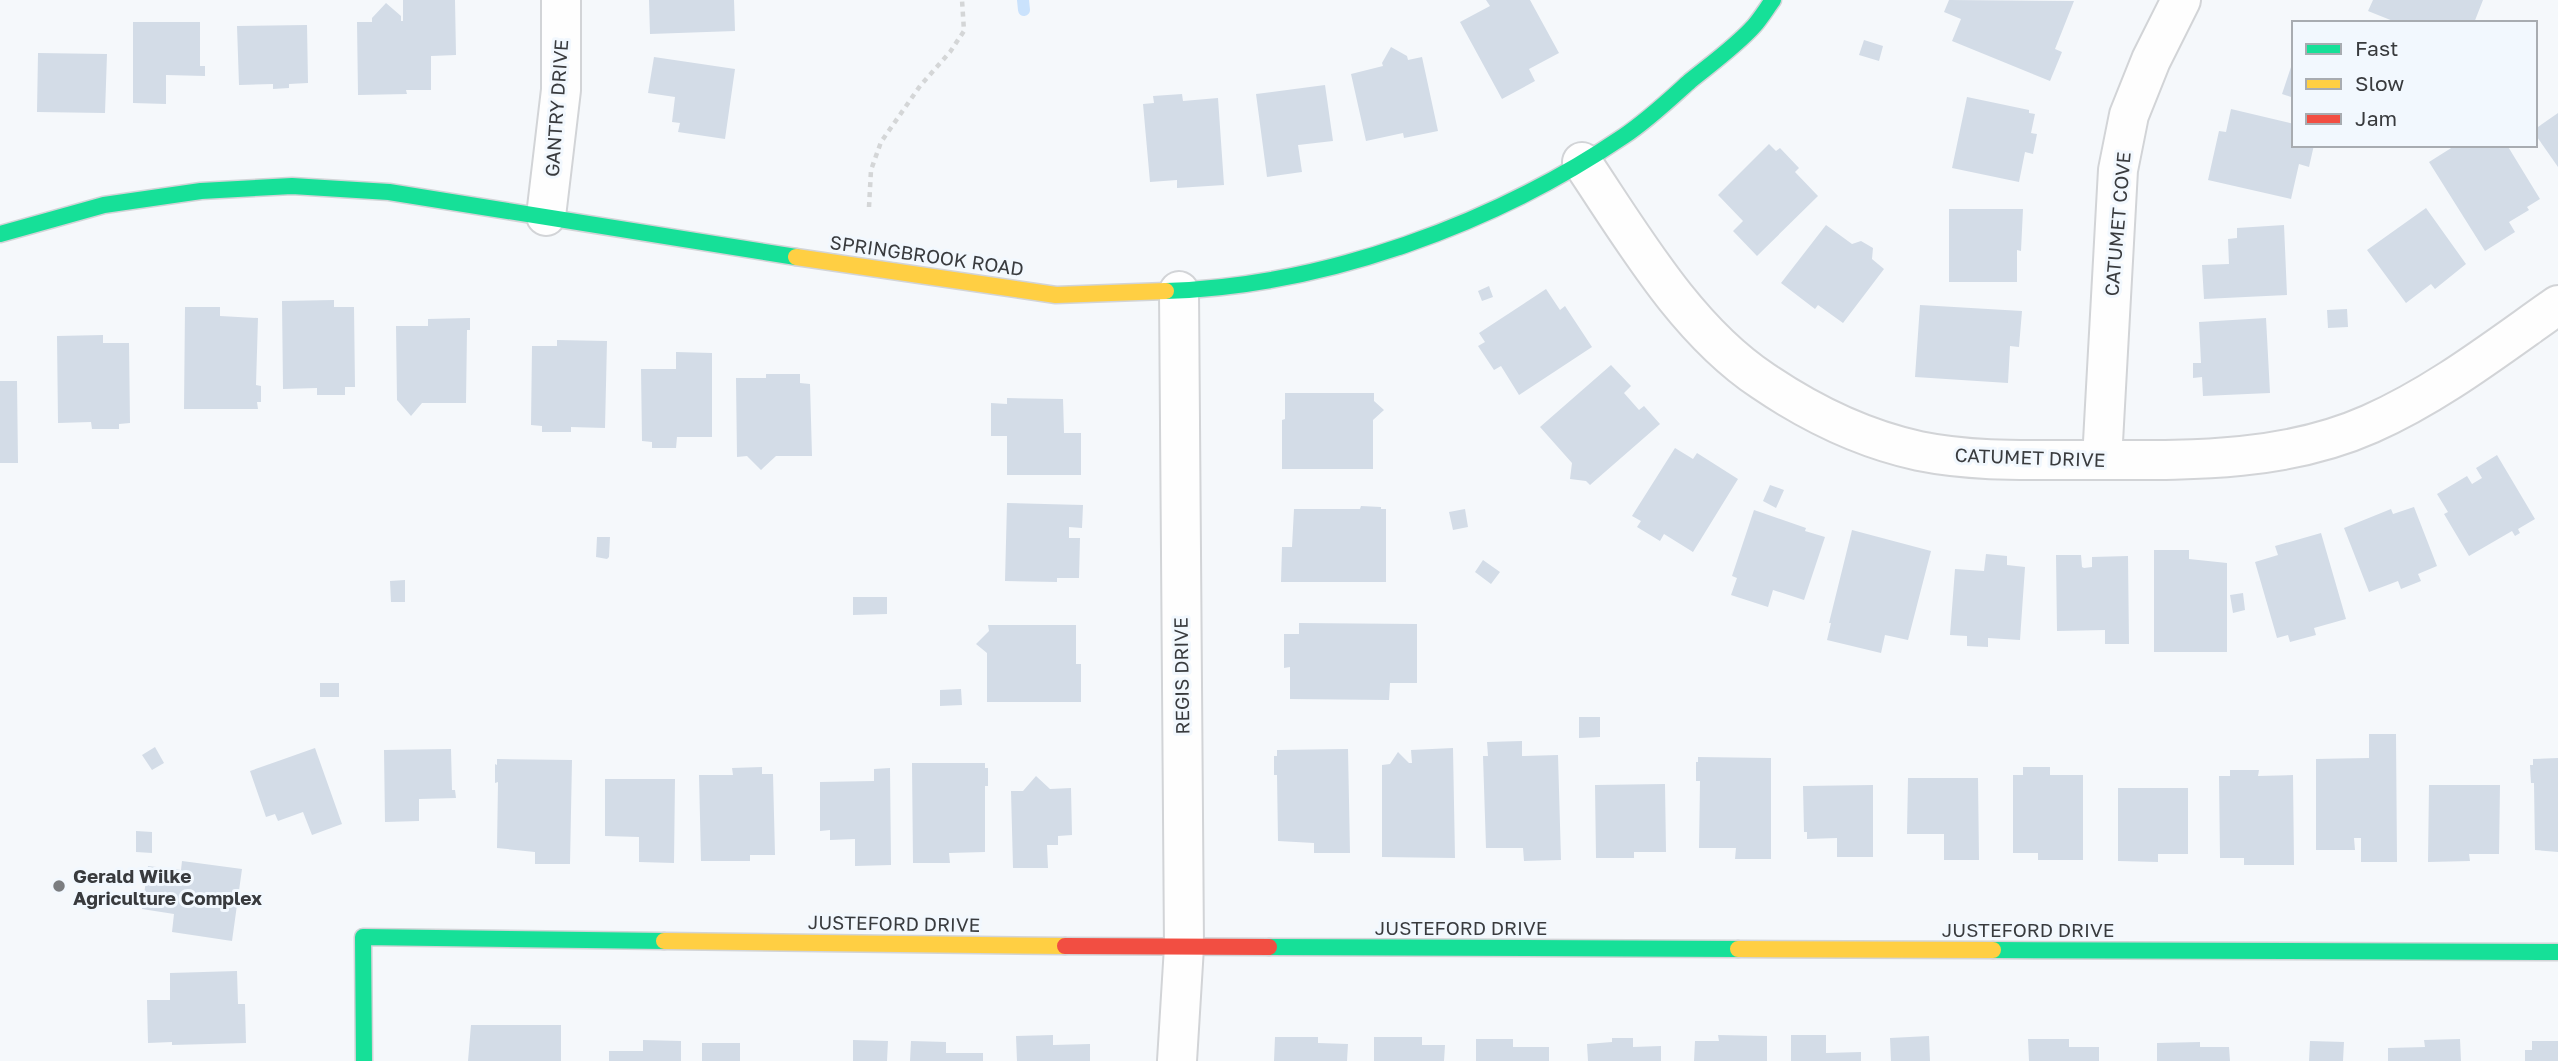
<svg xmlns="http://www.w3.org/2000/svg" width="2558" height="1061" font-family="'Golos Text',sans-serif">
<rect width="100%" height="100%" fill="#f5f8fb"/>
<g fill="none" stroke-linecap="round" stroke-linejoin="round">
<!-- stream -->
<path stroke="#cae2fc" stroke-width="12" d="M1023,0L1024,10"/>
</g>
<!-- building -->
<path fill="#d3dce7" d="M403,0H455L456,55L431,56V90H406L407,94L358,95L357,22H372V18L386,3L401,16V21H403Z
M649,0H734L735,31L650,34Z
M1486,0H1530L1559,53L1529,69L1535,81L1502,99L1460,22L1490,6Z
M1949,0L2074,1L2055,49L2062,52L2050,81L1952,41L1961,19L1944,12Z
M2373,0H2483L2474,23H2398L2368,11Z
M133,22H200V66H205V76L166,75V104L133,103Z
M307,25L308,83L289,84V88L273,89V84L239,85L237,26Z
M1864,40L1883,46L1879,61L1859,55Z
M1391,47L1407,56L1408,60L1422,57L1438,131L1404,138L1403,133L1366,141L1351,74L1383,66L1382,63Z
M38,53L107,54L105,113L37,112Z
M654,57L735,69L725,139L678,132L680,123L672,122L675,97L648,93Z
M2294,58V98L2282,94Z
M1325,85L1333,141L1298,145L1302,172L1267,177L1256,94Z
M1182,94L1183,101L1218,98L1224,185L1177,188V180L1150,182L1143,104L1154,103L1153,96Z
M1967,97L2029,110V113L2035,114L2031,133L2037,134L2033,154L2025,152L2019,182L1952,168Z
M2231,109L2294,124V145H2314L2309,167L2299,164L2291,199L2208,180L2219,131L2226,132Z
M2558,113V167L2535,134V129Z
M1769,144L1776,151L1780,148L1799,168L1795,172L1818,196L1757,256L1733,231L1743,221L1718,195Z
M2456,145H2507L2540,199L2527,207L2529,210L2509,222L2515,232L2485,251L2429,162Z
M2426,208L2466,264L2435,289L2431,284L2406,303L2367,250Z
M1949,209H2023L2021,251L2017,250V282H1949Z
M1826,225L1852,244L1861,241L1873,248L1872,259L1884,269L1843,323L1818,305L1815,309L1781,283Z
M2284,225L2287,295L2204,299L2202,265L2229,264L2228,239L2237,238V228Z
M1489,286L1493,297L1482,301L1478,291Z
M1546,289L1560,310L1565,306L1592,347L1519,395L1501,366L1494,370L1478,346L1485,342L1479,333Z
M334,300V307H354L355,387H345V395H317V388L283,389L282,301Z
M1920,305L2022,311L2019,347L2010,346L2008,383L1915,377Z
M185,307H220V316L258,318L256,385L261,386V402H257L258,409H184Z
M2347,309L2348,327L2328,328L2327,310Z
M470,318V330H467L466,403H422L411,416L397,400L396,326H428V319Z
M2266,318L2270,393L2203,396L2202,377L2193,378V363H2201L2199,322Z
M103,335V343H129L130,423L119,424V429H92L91,422L58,423L57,336Z
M557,340L607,341L605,428L571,427V432H542V426L531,425L532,346H557Z
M676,352L712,353V437H677L676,448H652V442L642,441L641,369H676Z
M1611,365L1631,386L1624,393L1639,410L1644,406L1660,424L1590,485L1586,481L1570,479L1572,463L1540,427Z
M766,374H800V383L810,384L812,456H776L761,470L747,456L737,457L736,378H766Z
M0,381H17L18,463H0Z
M1285,393H1374V401L1384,410L1373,420V469H1282V420L1285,419Z
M1007,398L1063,399L1064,433H1081V475H1007V436H991V403L1007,404Z
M1675,448L1693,459L1697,453L1738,479L1693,552L1664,534L1660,541L1637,527L1641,521L1632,516Z
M2497,455L2535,519L2518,529L2520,533L2515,536L2512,531L2469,556L2444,514L2448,512L2437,494L2467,476L2472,484L2482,478L2476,468Z
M1770,485L1784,490L1776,508L1763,501Z
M1007,503L1083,505L1082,528L1069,527V538H1080L1079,578H1057V582L1005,581Z
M1361,506L1381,507V509H1386V582H1281L1282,547H1292L1294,509H1360Z
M2414,507L2437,566L2418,574L2421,581L2401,589L2398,581L2369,592L2344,528L2391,509L2393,514Z
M1465,509L1468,527L1453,530L1449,512Z
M1754,510L1806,528L1805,531L1825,537L1804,600L1773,590L1768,607L1731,595L1737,578L1732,576Z
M1852,530L1931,551L1908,640L1885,635L1881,653L1827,640L1831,623H1829Z
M2321,533L2346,619L2314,628L2316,635L2290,642L2288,635L2277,638L2255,562L2278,555L2275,546Z
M597,537H610L609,557L607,559L596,557Z
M2154,550H2189V559L2227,563V652H2154Z
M1986,554L2007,556V565L2025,567L2020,640L1988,638V647L1967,646V636L1950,635L1955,569L1984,571Z
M2056,555H2081L2082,567L2084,568L2092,567V557L2128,556L2129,644H2105V630L2057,631Z
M1483,560L1500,572L1491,584L1475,572Z
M405,580V602H391L390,581Z
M2243,593L2245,610L2233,613L2230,595Z
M853,597H887V614L853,615Z
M1299,623L1417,624V683H1390L1389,700L1290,699V667L1284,668V634H1299Z
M988,625H1076V664H1081V702H987V653L976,644L989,631Z
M320,683H339V697H320Z
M961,689L962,705L940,706V690Z
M1579,717H1600V737L1579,738Z
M2369,734H2396L2397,862H2361V838H2354L2355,850H2316V759L2369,758Z
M1522,741V756L1558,755L1561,860L1524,861L1523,848H1486L1483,756H1488L1487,742Z
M155,747L164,763L152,770L142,755Z
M315,748L342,824L312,835L303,812L278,821L275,814L266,817L250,771Z
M1453,748L1455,858L1382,857V765L1390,764L1398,752L1409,763H1412L1411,750Z
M451,749L452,790H455L456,798L419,799V821L385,822L384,750Z
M1348,749L1350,853H1314V843L1278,841L1277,775H1274V756H1277V750Z
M1698,757L1771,758V859H1735L1736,848H1699L1700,781H1696V762H1698Z
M2558,758V852L2535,850L2534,783H2531L2530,765H2533V759Z
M497,759L572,760L570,864H535V852L497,848L498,782L495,783V764L497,765Z
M912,763H985V768H988V786H985V852L949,853L950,863H913Z
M762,767V774H773L775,855H750V861H701L699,775H733L732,768Z
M2023,767H2050V775H2083V860H2038V853H2013V775H2023Z
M890,768L891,865L855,866V839L830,840V830L820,831V782L874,781V769Z
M2230,770H2259L2258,776L2293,775L2294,865H2244V858H2220L2219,776H2230Z
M1036,776L1050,789L1071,788L1072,835L1058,836V845H1047L1048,868H1013L1011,791H1023Z
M1908,778H1978L1979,860H1944V834H1907Z
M605,779H675L674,863L639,862V837L605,836Z
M1665,784L1666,852H1634V858H1596L1595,785Z
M1873,785V857H1837V838L1807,839V832H1804L1803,786Z
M2429,785H2500L2499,854H2469L2470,861L2428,862Z
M2118,788H2188V854H2158V862L2118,861Z
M136,831L152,832V853L136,852Z
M182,861L242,869L232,941L172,932L174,914L142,909L148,866L181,870Z
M237,971L238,1004H245L246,1043L172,1045V1042L148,1043L147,1000H170V973Z
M471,1025H561V1061H468Z
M1053,1035V1045L1090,1044V1061H1017L1016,1036Z
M1718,1035L1767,1036V1061H1694L1695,1041H1719Z
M1791,1035H1826V1053L1861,1052V1061H1791Z
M1929,1036L1930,1061H1891L1890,1038Z
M1275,1037H1318V1043L1348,1044L1347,1061H1274Z
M1374,1037H1422V1045H1445L1444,1061H1374Z
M1612,1038H1633V1047L1661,1046V1061H1588L1587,1044L1612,1042Z
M1476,1039H1513V1047H1549V1061H1476Z
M2028,1039H2069V1047H2099V1061H2029Z
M2460,1039L2461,1061H2388V1048L2425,1047L2424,1040Z
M643,1040L681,1041V1061H609V1051H643Z
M853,1040L888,1041L887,1061H853Z
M911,1041L946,1042V1053H983V1061H910Z
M2310,1041L2344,1042L2343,1061H2309Z
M2532,1041H2558V1061H2525V1050H2532Z
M2200,1042V1047H2229L2230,1061H2157V1043Z
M702,1043H740V1061H702Z"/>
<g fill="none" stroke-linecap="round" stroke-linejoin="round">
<defs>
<path id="street" d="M1582,162C1633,238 1686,330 1763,381C1810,413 1864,439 1919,451C1973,462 2029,460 2084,460C2180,460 2280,464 2370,424C2438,394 2498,347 2558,305
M546,216L561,90V0
M2102,460L2118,170L2129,115L2151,60L2181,0
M1177,1061L1184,947L1179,291"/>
<path id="fast" d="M0,234L104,205L201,191L292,186L389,192L796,257
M1166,291C1325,286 1494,224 1624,136C1648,120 1669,100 1690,81C1711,64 1736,46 1754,26C1761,18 1767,8 1773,0
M1269,947L1738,949
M1993,950L2558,952
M364,1061L363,937L664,941"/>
<path id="slow" d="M796,257L1056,295L1166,291
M664,941L1065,946
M1738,949L1993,950"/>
<path id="jam" d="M1065,946L1269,947"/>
</defs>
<!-- street casing -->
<use href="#street" stroke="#d2d4d7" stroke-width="42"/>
<!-- fast casing -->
<use href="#fast" stroke="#d2d4d7" stroke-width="19"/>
<!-- slow casing -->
<use href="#slow" stroke="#d2d4d7" stroke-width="19"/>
<!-- jam casing -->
<use href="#jam" stroke="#d2d4d7" stroke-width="19"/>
<!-- path -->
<path stroke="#d4d6d7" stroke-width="4.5" stroke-dasharray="5 5" stroke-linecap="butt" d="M869,207L871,170L881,142L920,86L950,52L964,31L962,0"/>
<!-- street -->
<use href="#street" stroke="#fefefe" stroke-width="38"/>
<!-- fast -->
<use href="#fast" stroke="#16e098" stroke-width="16"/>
<!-- slow -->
<use href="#slow" stroke="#ffcf43" stroke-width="16"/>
<!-- jam -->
<use href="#jam" stroke="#f24e42" stroke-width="16"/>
</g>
<!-- markers -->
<circle fill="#7b7d80" stroke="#f2f8fe" stroke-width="2.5" cx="59" cy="886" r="7"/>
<g text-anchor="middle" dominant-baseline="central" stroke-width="6" stroke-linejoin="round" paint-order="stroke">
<!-- street labels -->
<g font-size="19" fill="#393b3e" stroke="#f2f8fe">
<text transform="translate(556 108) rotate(-86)">GANTRY DRIVE</text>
<text transform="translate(2117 224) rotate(-85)">CATUMET COVE</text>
<text transform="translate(927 255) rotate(8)">SPRINGBROOK ROAD</text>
<text transform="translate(2030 457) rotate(2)">CATUMET DRIVE</text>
<text transform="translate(1181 676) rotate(-91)">REGIS DRIVE</text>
<text transform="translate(894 923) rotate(1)">JUSTEFORD DRIVE</text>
<text x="1461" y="927">JUSTEFORD DRIVE</text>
<text x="2028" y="929">JUSTEFORD DRIVE</text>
</g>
<!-- poi labels -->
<g font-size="19" font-weight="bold" fill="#393b3e" stroke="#f2f8fe" text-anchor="start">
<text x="73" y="875">Gerald Wilke<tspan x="73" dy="22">Agriculture Complex</tspan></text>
</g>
</g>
<!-- legend -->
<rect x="2292" y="21" width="245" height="126" fill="#f2f8fe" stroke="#a8acb1" stroke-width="2"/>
<rect x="2306" y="44" width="35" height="10" fill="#16e098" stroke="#a8acb1" stroke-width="2"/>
<text x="2355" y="56" font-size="21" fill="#393b3e">Fast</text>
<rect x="2306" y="79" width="35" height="10" fill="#ffcf43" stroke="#a8acb1" stroke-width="2"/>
<text x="2355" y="91" font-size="21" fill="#393b3e">Slow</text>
<rect x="2306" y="114" width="35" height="10" fill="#f24e42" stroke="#a8acb1" stroke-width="2"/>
<text x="2355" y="126" font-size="21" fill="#393b3e">Jam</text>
</svg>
